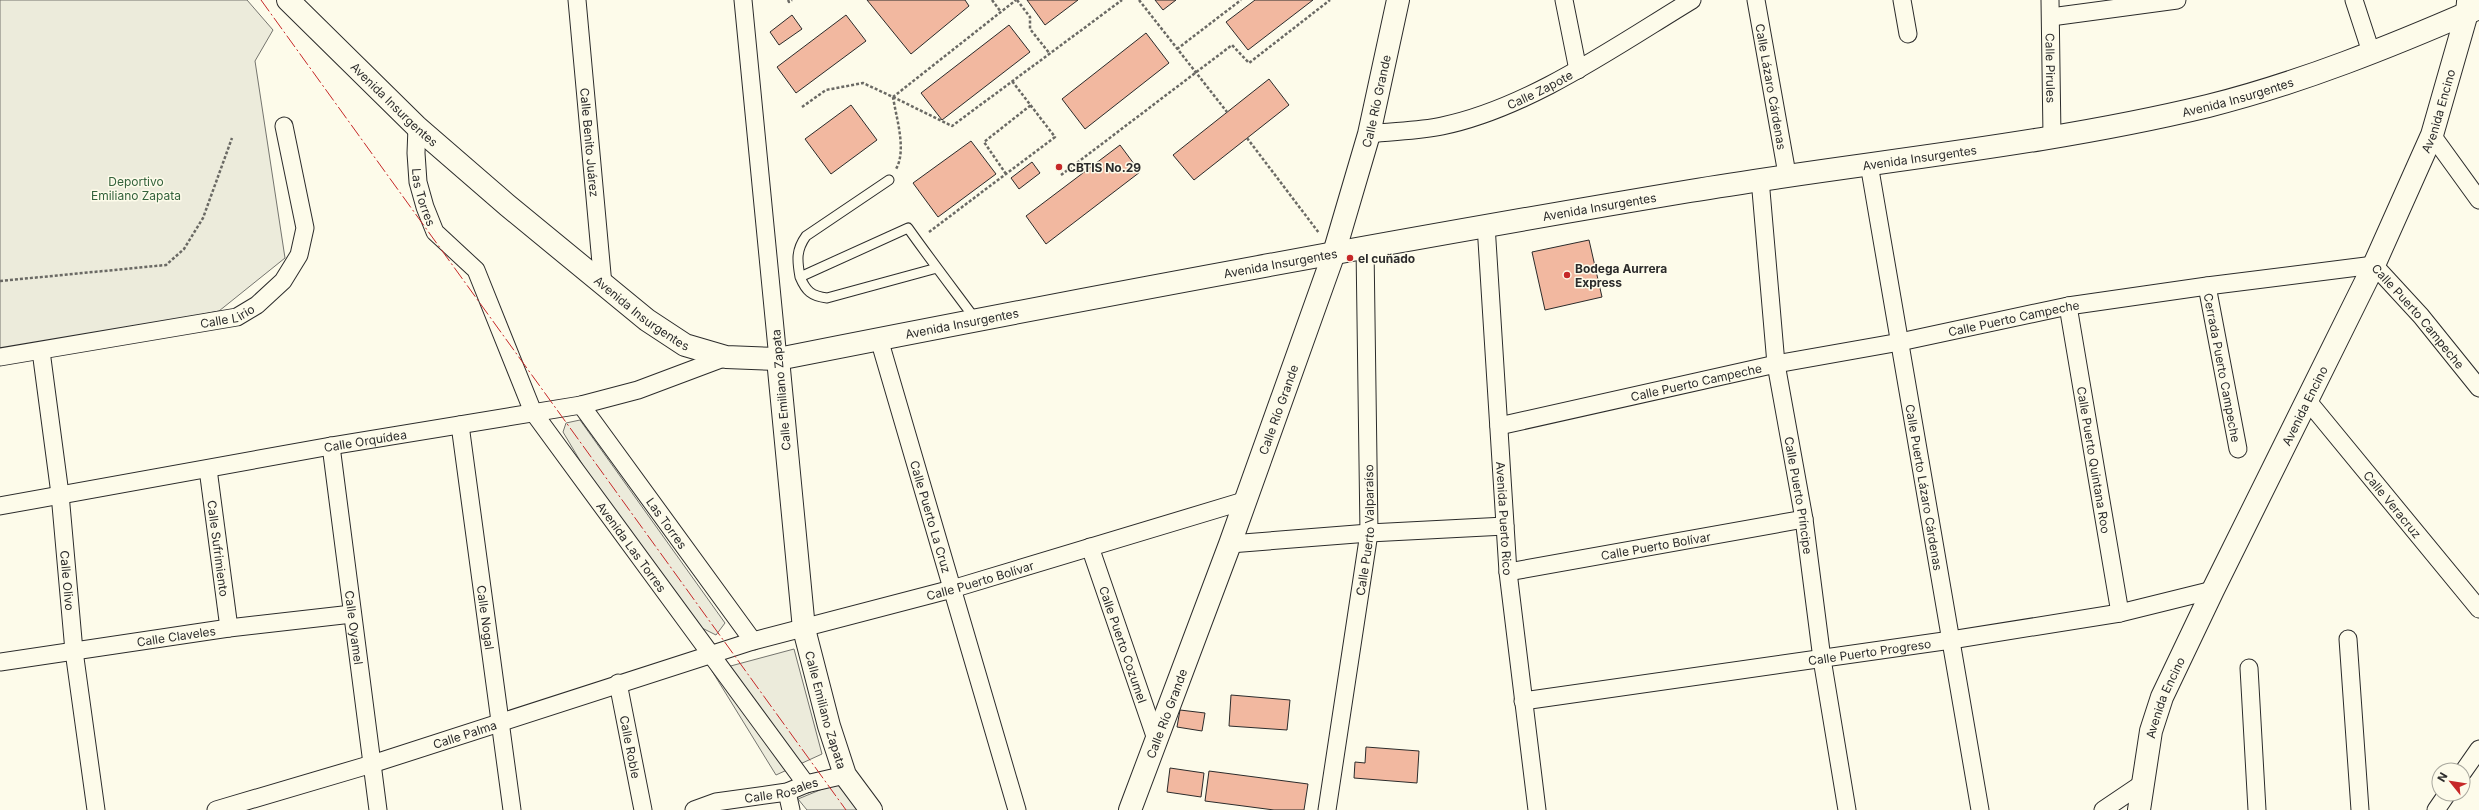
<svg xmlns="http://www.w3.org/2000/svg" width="2479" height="810" font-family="Inter,sans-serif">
<rect width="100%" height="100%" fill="#fdfbea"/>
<!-- green -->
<path fill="#ecebdb" stroke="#74746e" d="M0,0H247L273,30L255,61L285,258L219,311L44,347L0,354Z
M580,420L725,623L716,635L704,629L695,628L588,474L563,432L566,423Z
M794,649L822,754L776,775L712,671Z
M837,783L859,810H807L798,799Z"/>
<!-- building -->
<path fill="#f2b8a0" stroke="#2b2b2b" d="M867,0H965L969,6L911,54Z
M1027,0H1078L1045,25Z
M1155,0H1176L1163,10Z
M1255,0H1313L1248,50L1226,22Z
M792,15L802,29L779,45L770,32Z
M846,15L866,41L796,93L777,67Z
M1009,25L1030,52L942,120L921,93Z
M1146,33L1169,63L1085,129L1062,99Z
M1269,79L1289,105L1194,180L1173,155Z
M851,105L877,140L831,174L805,139Z
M971,141L996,174L938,217L913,183Z
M1120,145L1140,172L1046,244L1026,216Z
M1032,162L1040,173L1019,189L1011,178Z
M1589,240L1602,297L1545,310L1532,252Z
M1231,695L1290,700L1287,730L1229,726Z
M1180,710L1205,713L1202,731L1177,727Z
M1366,747L1419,751L1417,783L1354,778L1355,762L1365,763Z
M1170,768L1204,773L1201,797L1167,792Z
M1209,771L1308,784L1304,810H1274L1205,801Z"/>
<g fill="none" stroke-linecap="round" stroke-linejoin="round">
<defs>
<path id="service" d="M937,268L827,298C811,296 806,291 800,277L908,228C930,259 953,289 976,320
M800,277C797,260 796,250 806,236L889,180"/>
<g id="minor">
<path id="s1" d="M577,0L603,285"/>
<path d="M743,0L778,359"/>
<path d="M1564,0L1578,70"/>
<path id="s2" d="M1756,0L1787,174"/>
<path d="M1902,0L1908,34"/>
<path id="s3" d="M2050,0L2052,136"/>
<path d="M2354,0L2371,52"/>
<path d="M2051,17L2177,0"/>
<path id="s4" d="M417,127L416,153L418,182L425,207L435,232L476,270L533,412L806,784"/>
<path id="s5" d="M1369,134C1393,131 1419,131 1442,126C1529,108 1616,46 1692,0"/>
<path d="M2432,135L2479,200"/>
<path id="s6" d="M1869,164L1980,810"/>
<path id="s7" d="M1760,179L1776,364L1804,519L1822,659L1847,810"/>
<path id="s8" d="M1486,225L1508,572L1537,810"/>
<path id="s9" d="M2207,286L2238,449"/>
<path id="s10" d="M2068,306L2120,613"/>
<path id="s11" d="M879,339L1017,810"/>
<path id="s12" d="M41,351L60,494L74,651L96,810"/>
<path id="s13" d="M0,357L237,317L257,305L283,281L299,255L305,228L284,126"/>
<path id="s14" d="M2307,400L2479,609"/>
<path id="s15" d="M581,405L753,641"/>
<path id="s16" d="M460,425L512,810"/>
<path id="s17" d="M1499,426L1776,364L1900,342L2068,306L2207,286L2374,265L2421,316L2479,388"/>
<path id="s18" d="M331,446L378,810"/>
<path id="s19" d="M208,469L229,628"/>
<path id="s20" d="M0,506L331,446L581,405L638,390L726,357"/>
<path d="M1230,544L1369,533L1505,526"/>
<path id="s21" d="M1090,547L1157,742"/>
<path id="s22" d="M1508,572L1804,519"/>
<path d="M2348,639L2360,810"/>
<path id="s23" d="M0,662L229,628L352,614"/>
<path d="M2249,668L2257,810"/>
<path id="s24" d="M618,683L643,810"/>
<path id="s25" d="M1523,701L1951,640L2120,613L2213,590"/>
<path d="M2463,772L2479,749"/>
<path d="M787,792L791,810"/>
<path id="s26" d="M216,810L372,764L753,641L952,589L1247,500"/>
<path id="s27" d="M694,810L716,802L787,792L806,784L845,775"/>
<path id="s28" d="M1327,810L1369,533L1365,247"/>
<path d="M2103,810L2143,783"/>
<path d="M2436,810L2447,794"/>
</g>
<g id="tertiary">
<path id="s29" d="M1130,810L1230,544L1334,253L1369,134L1398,0"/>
</g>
<g id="secondary">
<path id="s30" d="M288,0L417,127L507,205L647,320L685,345L726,357L778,359C1081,299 1385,242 1690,191C1862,162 2038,147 2208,106C2300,83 2392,46 2479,8"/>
<path id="s31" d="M778,359L804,629L829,726L845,775L871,810"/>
<path id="s32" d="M2139,810L2151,731L2162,697L2213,590L2374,265L2432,135L2467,13L2468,2"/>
</g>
</defs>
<!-- service casing -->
<use href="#service" stroke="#2b2b2b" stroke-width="11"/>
<!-- minor casing -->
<use href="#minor" stroke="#2b2b2b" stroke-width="19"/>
<!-- tertiary casing -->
<use href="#tertiary" stroke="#2b2b2b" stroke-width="24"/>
<!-- secondary casing -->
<use href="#secondary" stroke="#2b2b2b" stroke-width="24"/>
<!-- path -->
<path stroke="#6a6964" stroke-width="2.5" stroke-dasharray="3 2" stroke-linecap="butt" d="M788,0L789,2L792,0
M992,0L1001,12
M1017,0L1030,17V29L1050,54
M1139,0L1227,112
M1177,49L1241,0
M893,97L952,126L1122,0
M893,97C896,117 907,150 896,169
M802,107L826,90L863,83L893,97L1016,0
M1247,138L1319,233
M1006,174L984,142L1031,105
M1061,175L1232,45L1249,63L1330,0
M929,232L1055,137L1012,81
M0,281L166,265L184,249L203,218L232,138"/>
<!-- service -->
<use href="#service" stroke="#fdfbea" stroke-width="9"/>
<!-- minor -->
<use href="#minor" stroke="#fdfbea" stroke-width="17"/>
<!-- tertiary -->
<use href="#tertiary" stroke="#fdfbea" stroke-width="22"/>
<!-- secondary -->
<use href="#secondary" stroke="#fdfbea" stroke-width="22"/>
<!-- power -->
<path stroke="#c62828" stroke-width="1" stroke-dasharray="14 3 2 3" stroke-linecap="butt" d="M261,0L846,810"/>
</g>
<!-- markers -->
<g fill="#c62828" stroke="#fdfbea" stroke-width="1.5">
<circle cx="1059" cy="167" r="4"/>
<circle cx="1350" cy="258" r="4"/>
<circle cx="1567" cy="275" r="4"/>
</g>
<g text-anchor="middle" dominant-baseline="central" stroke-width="3" stroke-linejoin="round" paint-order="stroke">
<!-- street labels -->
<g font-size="12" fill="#2b2b2b" stroke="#fdfbea">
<text stroke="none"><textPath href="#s3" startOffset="68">Calle Pirules</textPath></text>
<text stroke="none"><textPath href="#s2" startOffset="88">Calle Lázaro Cárdenas</textPath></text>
<text stroke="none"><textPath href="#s5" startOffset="178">Calle Zapote</textPath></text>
<text stroke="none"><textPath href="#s30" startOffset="2105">Avenida Insurgentes</textPath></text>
<text stroke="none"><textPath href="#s29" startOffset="751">Calle Río Grande</textPath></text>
<text stroke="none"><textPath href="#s30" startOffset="149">Avenida Insurgentes</textPath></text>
<text stroke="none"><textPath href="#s32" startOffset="764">Avenida Encino</textPath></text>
<text stroke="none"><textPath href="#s1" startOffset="143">Calle Benito Juárez</textPath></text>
<text stroke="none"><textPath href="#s30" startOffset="1781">Avenida Insurgentes</textPath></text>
<text stroke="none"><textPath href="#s4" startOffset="71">Las Torres</textPath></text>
<text stroke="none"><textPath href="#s30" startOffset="1457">Avenida Insurgentes</textPath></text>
<text stroke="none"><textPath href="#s30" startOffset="1133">Avenida Insurgentes</textPath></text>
<text stroke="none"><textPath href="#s30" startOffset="473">Avenida Insurgentes</textPath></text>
<text stroke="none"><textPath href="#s13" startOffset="231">Calle Lirio</textPath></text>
<text stroke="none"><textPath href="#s17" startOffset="526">Calle Puerto Campeche</textPath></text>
<text stroke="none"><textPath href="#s17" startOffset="958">Calle Puerto Campeche</textPath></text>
<text stroke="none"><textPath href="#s30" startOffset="809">Avenida Insurgentes</textPath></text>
<text stroke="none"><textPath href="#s9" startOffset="83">Cerrada Puerto Campeche</textPath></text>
<text stroke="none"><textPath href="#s17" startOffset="202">Calle Puerto Campeche</textPath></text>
<text transform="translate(781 390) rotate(-95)">Calle Emiliano Zapata</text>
<text stroke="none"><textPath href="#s32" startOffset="440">Avenida Encino</textPath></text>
<text stroke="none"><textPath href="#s29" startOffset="427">Calle Río Grande</textPath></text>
<text stroke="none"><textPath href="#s20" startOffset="371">Calle Orquídea</textPath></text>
<text stroke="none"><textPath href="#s10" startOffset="156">Calle Puerto Quintana Roo</textPath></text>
<text stroke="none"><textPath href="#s6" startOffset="328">Calle Puerto Lázaro Cárdenas</textPath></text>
<text stroke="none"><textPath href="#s7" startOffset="319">Calle Puerto Príncipe</textPath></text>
<text stroke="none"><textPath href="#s14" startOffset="135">Calle Veracruz</textPath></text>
<text stroke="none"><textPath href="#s11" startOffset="185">Calle Puerto La Cruz</textPath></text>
<text stroke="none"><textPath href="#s8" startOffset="294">Avenida Puerto Rico</textPath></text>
<text stroke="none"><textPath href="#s15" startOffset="146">Las Torres</textPath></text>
<text stroke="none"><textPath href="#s28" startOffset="283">Calle Puerto Valparaíso</textPath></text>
<text stroke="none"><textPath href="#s22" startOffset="150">Calle Puerto Bolívar</textPath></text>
<text stroke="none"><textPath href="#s4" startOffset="484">Avenida Las Torres</textPath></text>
<text stroke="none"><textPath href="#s19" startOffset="80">Calle Sufrimiento</textPath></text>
<text stroke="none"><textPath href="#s26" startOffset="798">Calle Puerto Bolívar</textPath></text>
<text stroke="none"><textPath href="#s12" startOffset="231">Calle Olivo</textPath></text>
<text stroke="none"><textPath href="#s16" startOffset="194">Calle Nogal</textPath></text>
<text stroke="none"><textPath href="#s18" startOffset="183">Calle Oyamel</textPath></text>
<text stroke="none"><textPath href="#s23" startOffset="178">Calle Claveles</textPath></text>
<text stroke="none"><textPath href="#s21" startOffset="103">Calle Puerto Cozumel</textPath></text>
<text stroke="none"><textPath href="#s25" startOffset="350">Calle Puerto Progreso</textPath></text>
<text stroke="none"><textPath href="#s32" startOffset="116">Avenida Encino</textPath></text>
<text stroke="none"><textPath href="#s31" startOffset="355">Calle Emiliano Zapata</textPath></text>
<text stroke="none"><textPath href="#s29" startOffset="103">Calle Río Grande</textPath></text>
<text stroke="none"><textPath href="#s26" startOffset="260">Calle Palma</textPath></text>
<text stroke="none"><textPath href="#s24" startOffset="65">Calle Roble</textPath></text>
<text stroke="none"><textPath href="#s27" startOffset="90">Calle Rosales</textPath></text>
</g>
<!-- poi labels -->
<g font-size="12" font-weight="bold" fill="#2b2b2b" stroke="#fdfbea" text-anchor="start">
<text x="1067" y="167">CBTIS No.29</text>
<text x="1358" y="258">el cuñado</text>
<text x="1575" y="268">Bodega Aurrera<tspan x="1575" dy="14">Express</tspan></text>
</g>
<!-- park labels -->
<g font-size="12" fill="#34623c" stroke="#fdfbea">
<text x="136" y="181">Deportivo<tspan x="136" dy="14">Emiliano Zapata</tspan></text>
</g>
</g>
<!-- north arrow -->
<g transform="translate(2451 782) rotate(300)"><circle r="19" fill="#fdfbea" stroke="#a9a89e"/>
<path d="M0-3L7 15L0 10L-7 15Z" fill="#c62828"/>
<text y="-6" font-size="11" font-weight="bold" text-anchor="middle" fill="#2b2b2b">N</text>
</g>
</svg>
